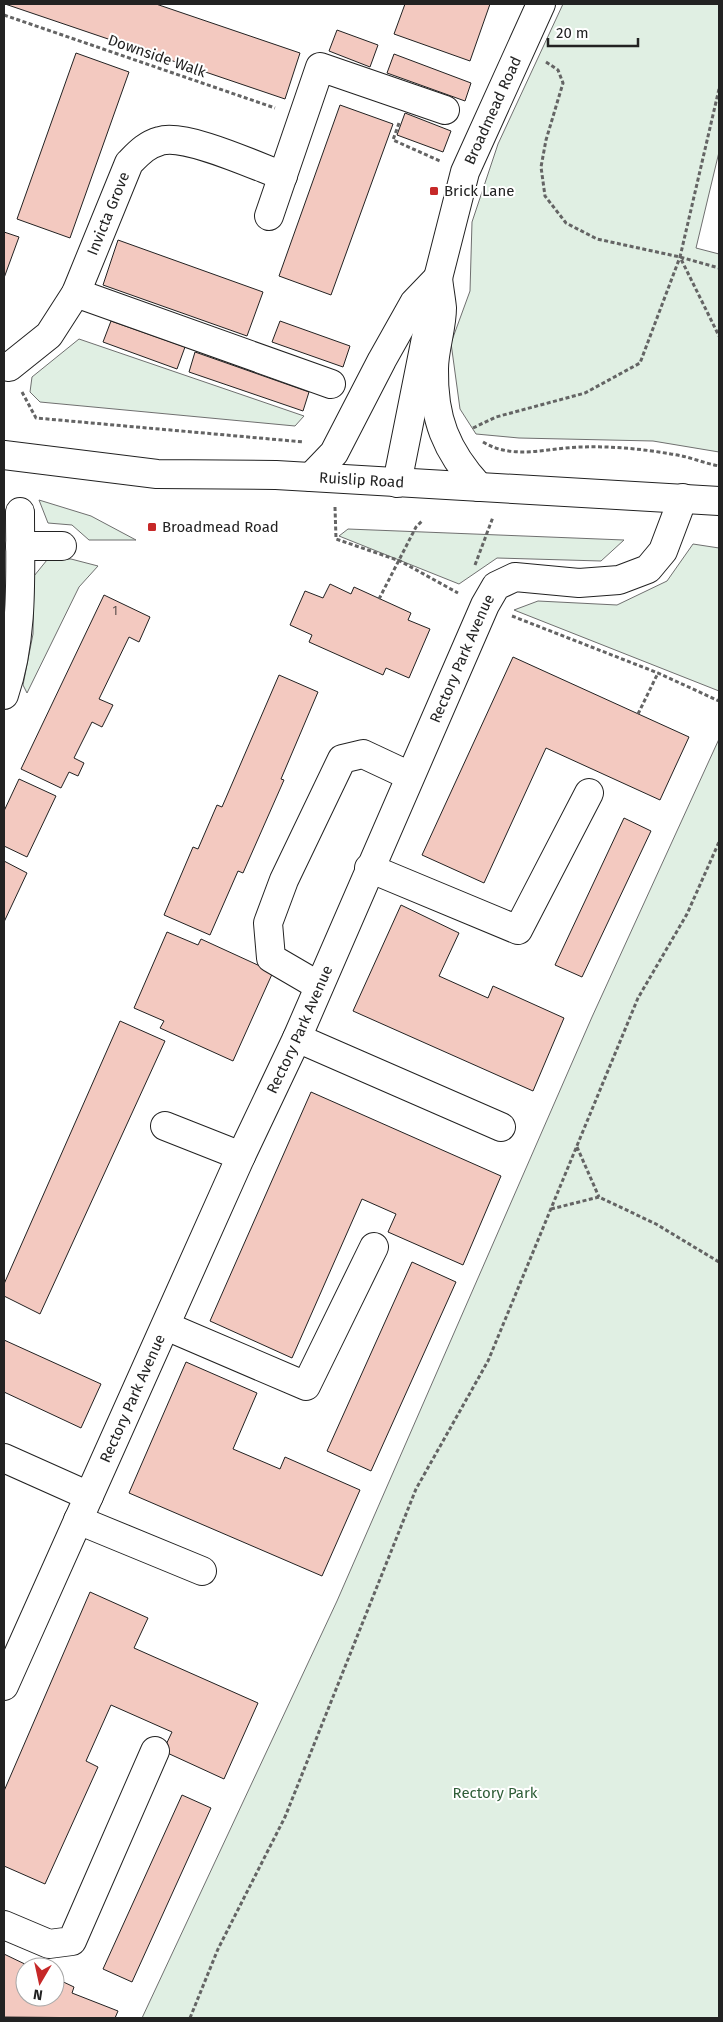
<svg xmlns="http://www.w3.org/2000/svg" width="723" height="2022" font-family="'Fira Sans',sans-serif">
<rect width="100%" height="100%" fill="#fff"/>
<!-- green -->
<path fill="#e0efe3" stroke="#6f6f6f" d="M563,4H719V152L696,248L719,254V452L653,441L519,438L476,434L460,409L451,343L470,291L472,222L498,144Z
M79,339L304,416L295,426L40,402L30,392L32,377Z
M39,500L91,516L136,540H89L72,525L48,523Z
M348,529L624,540L601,561L497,558L459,584L339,536Z
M693,544L719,548V691L514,610L538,601L617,605L667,581Z
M71,559L98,566L79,587L27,693L23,685L33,634L34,576L47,560Z
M719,739V2018H142L337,1601L592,1017Z"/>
<!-- building -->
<path fill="#f3c9c0" stroke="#222" d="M5,4H156L300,53L285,99Z
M405,4H490L470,61L394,34Z
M337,30L378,45L370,67L329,51Z
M76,53L129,72L70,238L17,219Z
M394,54L471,83L465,101L387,73Z
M340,105L393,124L331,295L279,276Z
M405,113L451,131L443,152L397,135Z
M4,232L19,237L4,278Z
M118,240L263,292L247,336L103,285Z
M111,321L185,347L177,369L103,342Z
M280,321L350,346L343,367L272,342Z
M195,352L309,392L303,411L189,372Z
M330,584L351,594L354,587L411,613L408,620L430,629L409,678L386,668L383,675L309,642L312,635L290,625L305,591L323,598Z
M104,595L150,617L139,642L129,637L99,699L113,705L102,727L92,722L74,758L84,763L78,776L69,772L61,788L21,769Z
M513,657L689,737L660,800L546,748L484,883L422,855Z
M279,675L318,692L281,779L284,780L243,873L238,871L210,935L164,915L193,847L198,849L217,805L222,807Z
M19,779L56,796L27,857L4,846V811Z
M624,818L651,831L582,977L555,965Z
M4,861L27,873L4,922Z
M401,905L459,933L439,976L488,998L493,986L564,1018L533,1091L353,1011Z
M167,932L198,945L201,939L273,972L233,1061L160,1028L164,1021L134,1008Z
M120,1021L165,1041L40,1314L4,1296V1284Z
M311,1092L501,1176L463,1265L388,1232L396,1214L362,1199L292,1358L210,1321Z
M412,1262L456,1282L371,1471L327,1451Z
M4,1340L101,1384L81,1428L4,1392Z
M186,1362L257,1393L233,1449L280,1469L285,1457L360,1490L322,1576L129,1493Z
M90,1592L148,1618L134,1648L258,1703L224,1779L163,1751L172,1732L111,1705L86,1761L98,1767L45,1884L4,1866V1791Z
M182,1795L211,1808L132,1982L103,1969Z
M4,1954L31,1967H25V1997H55V1978L74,1987L72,1993L118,2011L115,2018L4,2017Z"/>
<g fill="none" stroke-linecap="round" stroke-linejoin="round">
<defs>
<g id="minor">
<path d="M269,216L320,67L445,110"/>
<path d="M76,293L331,384"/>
<path id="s1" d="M4,366L9,367L49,335L76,293L129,163C139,153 146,145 160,141C185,133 256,166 283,176"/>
<path id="s2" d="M397,483L438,278L465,172L541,4"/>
<path d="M20,546H62"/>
<path d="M4,695C24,636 20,573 20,512"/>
<path d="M369,868L518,930L589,793"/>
<path d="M319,986L271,958L268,923L284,880L342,759L363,754L410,776"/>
<path d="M297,1038L501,1127"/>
<path d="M165,1126L241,1156"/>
<path d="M166,1326L306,1386L374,1247"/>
<path d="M4,1458L89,1496"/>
<path d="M78,1520L202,1571"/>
<path id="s3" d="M4,1686L241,1156L297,1038L485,605L496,586L515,577L579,583L619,580L648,569L663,551L683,498"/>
<path d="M4,1925L49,1944L72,1941L155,1751"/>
</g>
<g id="major">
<path id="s4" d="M4,455L157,474L276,475L719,501"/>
<path d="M311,477L334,453L382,360L414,303L438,278C439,288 441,298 442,308C442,328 434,349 434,369C433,418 446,451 479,487"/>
</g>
</defs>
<!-- minor casing -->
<use href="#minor" stroke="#222" stroke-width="30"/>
<!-- major casing -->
<use href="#major" stroke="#222" stroke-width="30"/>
<!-- path -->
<path stroke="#646464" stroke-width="3" stroke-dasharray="4 2.5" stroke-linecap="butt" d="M4,15L275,108
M546,62L558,70L563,83L546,140L541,167L545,196L566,223L597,239L680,257L719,268
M719,89L680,257L719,336
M399,123L393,140L440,161
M22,392L36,418L304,442
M473,428L496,417L585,393L640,363L680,257
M483,442C514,461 550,447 583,447C612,446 643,449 671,454C688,456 703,463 719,466
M335,507L336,539L400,561L458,593
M475,565L493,517
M379,599L416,527L423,520
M512,616L658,673L719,701
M638,714L658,673
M577,1147L599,1197
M551,1209L599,1197L656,1224L719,1262
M190,2018L218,1949L285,1817L416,1489L488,1361L638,998L687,914L719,842"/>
<!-- minor -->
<use href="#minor" stroke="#fff" stroke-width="28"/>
<!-- major -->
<use href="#major" stroke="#fff" stroke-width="28"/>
</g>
<!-- markers -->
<g fill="#c62828" stroke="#fff" stroke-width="2">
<rect x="429" y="186" width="10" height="10" rx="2.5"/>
<rect x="147" y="522" width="10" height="10" rx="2.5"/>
</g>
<g text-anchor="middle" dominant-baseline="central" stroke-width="4" stroke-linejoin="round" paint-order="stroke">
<!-- number labels -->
<g font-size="12" fill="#564c4a">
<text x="115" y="611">1</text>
</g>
<!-- street labels -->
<g font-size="15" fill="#222" stroke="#fff">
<text transform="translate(157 56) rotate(19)">Downside Walk</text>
<text stroke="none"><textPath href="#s2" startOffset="386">Broadmead Road</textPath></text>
<text stroke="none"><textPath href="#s1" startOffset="192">Invicta Grove</textPath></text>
<text stroke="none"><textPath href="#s4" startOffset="359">Ruislip Road</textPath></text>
<text stroke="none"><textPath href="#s3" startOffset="1125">Rectory Park Avenue</textPath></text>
<text stroke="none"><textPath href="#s3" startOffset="720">Rectory Park Avenue</textPath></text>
<text stroke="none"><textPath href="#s3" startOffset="315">Rectory Park Avenue</textPath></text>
</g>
<!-- poi labels -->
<g font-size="15" fill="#222" stroke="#fff" text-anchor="start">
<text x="444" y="191">Brick Lane</text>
<text x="162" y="527">Broadmead Road</text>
</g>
<!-- park labels -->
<g font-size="15" fill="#2f5e38" stroke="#fff">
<text x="495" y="1793">Rectory Park</text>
</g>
</g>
<!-- border -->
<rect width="723" height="2022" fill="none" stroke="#222222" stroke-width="10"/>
<!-- north arrow -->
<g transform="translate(40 1982) rotate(189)"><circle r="24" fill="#ffffff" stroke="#a7a7a7"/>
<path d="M0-4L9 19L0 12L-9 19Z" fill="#c62828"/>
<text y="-8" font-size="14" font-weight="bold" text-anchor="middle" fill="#222222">N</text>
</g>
<!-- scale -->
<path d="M548 38v8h90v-8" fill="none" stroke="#222222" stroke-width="2.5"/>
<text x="556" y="38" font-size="15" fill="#222222" stroke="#ffffff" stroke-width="4" paint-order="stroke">20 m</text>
</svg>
